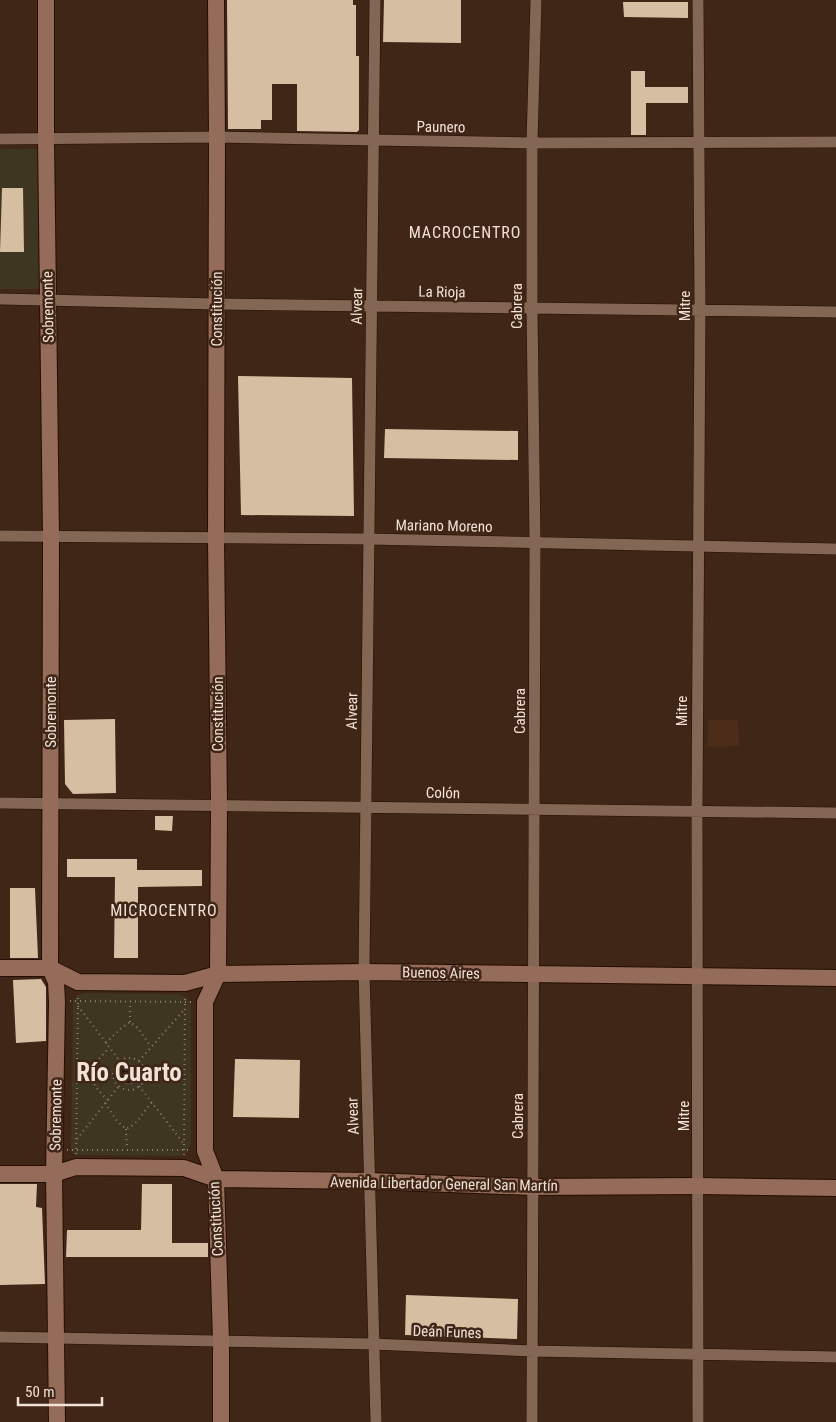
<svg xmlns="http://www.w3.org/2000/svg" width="836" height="1422" font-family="'Roboto Condensed',sans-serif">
<rect width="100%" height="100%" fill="#3f2616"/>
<!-- built -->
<path fill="#4d2d19" d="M708,720H738L739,746L707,747Z"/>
<!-- green -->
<path fill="#3f3621" d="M0,149H38L39,289H0Z
M84,993L180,994L188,998L191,1004V1144L187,1152L181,1156L76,1155L71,1152L73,1001L78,995Z"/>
<!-- water -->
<path fill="#291012" stroke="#654f4d" d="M119 1074a10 10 0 1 1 20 0a10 10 0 1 1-20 0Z"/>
<!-- building -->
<path fill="#d6bea2" d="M227,0H353V5H356V56H359V130L357,132L297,131V84H272V120H261V129H228Z
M384,0H461V43L383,42Z
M623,2H688V18L624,17Z
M631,71H645V87H688V103H646V135H631Z
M2,188H23L24,252H0Z
M238,376L352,378L354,516L241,515Z
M385,429L518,431V460L384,458Z
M115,719L116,793L73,794L65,784L64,720Z
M155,816H173L172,831L155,830Z
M67,859H137V870H202V886L138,887V958H114L115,877H67Z
M10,888H35L38,958H10Z
M41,979L46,987V1041L16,1043L13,980Z
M235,1059L300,1060L299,1118L233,1117Z
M0,1184H37L36,1207L42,1208L45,1284L0,1285Z
M142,1184H172V1243H208V1257H66L67,1230H141Z
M406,1295L518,1299L517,1339L405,1335Z"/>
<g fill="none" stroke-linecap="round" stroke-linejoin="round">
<defs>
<path id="minor" d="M375,0L364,972L376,1422
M698,0L700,310L697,811L698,1422
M0,139L217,137L532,143L836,142
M0,299L217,304L836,312
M0,536L369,539L836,549
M0,803L836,813
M0,1337L374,1344L533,1351L836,1357
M532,1422L535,543L532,308V143L536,0"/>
<path id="secondary" d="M46,0V139L51,537L50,968L56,982L57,1002L54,1174L57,1422
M216,0L217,137L216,538L219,805L218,974L205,1002V1151L216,1179L221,1341V1422
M0,968H50L78,982L185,983L218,974L364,972L836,978
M0,1174H54L76,1167L184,1168L216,1179L370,1181L533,1187L699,1186L836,1188"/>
</defs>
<!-- minor casing -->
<use href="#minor" stroke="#250e01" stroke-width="12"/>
<!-- secondary casing -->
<use href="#secondary" stroke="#250e01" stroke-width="18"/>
<!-- path -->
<path stroke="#937e71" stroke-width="2" stroke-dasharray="1 4" stroke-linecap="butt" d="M70,1001L192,1002
M78,1006L119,1060
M130,1022V1002
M106,1043L120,1029L130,1022L138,1028L151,1047
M113 1074a16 16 0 1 1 32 0a16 16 0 1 1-32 0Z
M139,1061L184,1010
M144,1068L184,1067
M78,1074H90
M144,1081H184
M139,1086L184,1144
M108,1100C99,1092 94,1086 90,1074L96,1062L109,1048
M105,1103L117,1121L126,1129C140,1123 142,1112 152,1102
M126,1129L127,1149
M77,1139L119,1086
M67,1150H192
M76,1154L78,997
M184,1155L185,997"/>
<!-- minor -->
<use href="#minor" stroke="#836654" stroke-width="11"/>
<!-- secondary -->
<use href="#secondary" stroke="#956b59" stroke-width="16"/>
</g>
<g text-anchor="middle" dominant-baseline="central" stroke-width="5" stroke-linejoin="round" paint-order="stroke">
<!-- street labels -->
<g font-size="15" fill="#f2e1d7" stroke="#3f2616">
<text transform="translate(441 127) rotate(1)">Paunero</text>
<text transform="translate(442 292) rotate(1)">La Rioja</text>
<text transform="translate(357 306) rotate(-89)">Alvear</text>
<text transform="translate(517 306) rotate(-90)">Cabrera</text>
<text transform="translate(685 306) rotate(-90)">Mitre</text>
<text transform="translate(48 307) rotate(-91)">Sobremonte</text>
<text transform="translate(217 309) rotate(-90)">Constitución</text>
<text transform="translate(444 526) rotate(1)">Mariano Moreno</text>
<text transform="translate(352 711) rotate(-89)">Alvear</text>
<text transform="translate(520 711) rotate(-90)">Cabrera</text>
<text transform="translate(682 711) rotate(-90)">Mitre</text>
<text transform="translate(51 712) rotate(-90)">Sobremonte</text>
<text transform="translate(218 714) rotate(-90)">Constitución</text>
<text transform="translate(443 793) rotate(1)">Colón</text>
<text transform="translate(441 973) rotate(1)">Buenos Aires</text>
<text transform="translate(56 1115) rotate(-89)">Sobremonte</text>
<text transform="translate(353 1116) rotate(-92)">Alvear</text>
<text transform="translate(518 1116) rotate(-90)">Cabrera</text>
<text transform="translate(684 1116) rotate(-90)">Mitre</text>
<text transform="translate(444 1184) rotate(1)">Avenida Libertador General San Martín</text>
<text transform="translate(216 1219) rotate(-93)">Constitución</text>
<text transform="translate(447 1332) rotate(2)">Deán Funes</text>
</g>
<!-- neighbourhood labels -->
<g font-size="16" letter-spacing="1" fill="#f2e1d7" stroke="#3f2616">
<text x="465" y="232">MACROCENTRO</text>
<text x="164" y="910">MICROCENTRO</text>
</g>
<!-- town labels -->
<g font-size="25" font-weight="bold" fill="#f2e1d7" stroke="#3f2616">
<text x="129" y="1072">Río Cuarto</text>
</g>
</g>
<!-- scale -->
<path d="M18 1397v8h84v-8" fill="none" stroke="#f2e1d7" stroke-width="2.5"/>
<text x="25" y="1397" font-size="15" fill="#f2e1d7" stroke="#3f2616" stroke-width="4" paint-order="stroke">50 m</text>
</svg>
